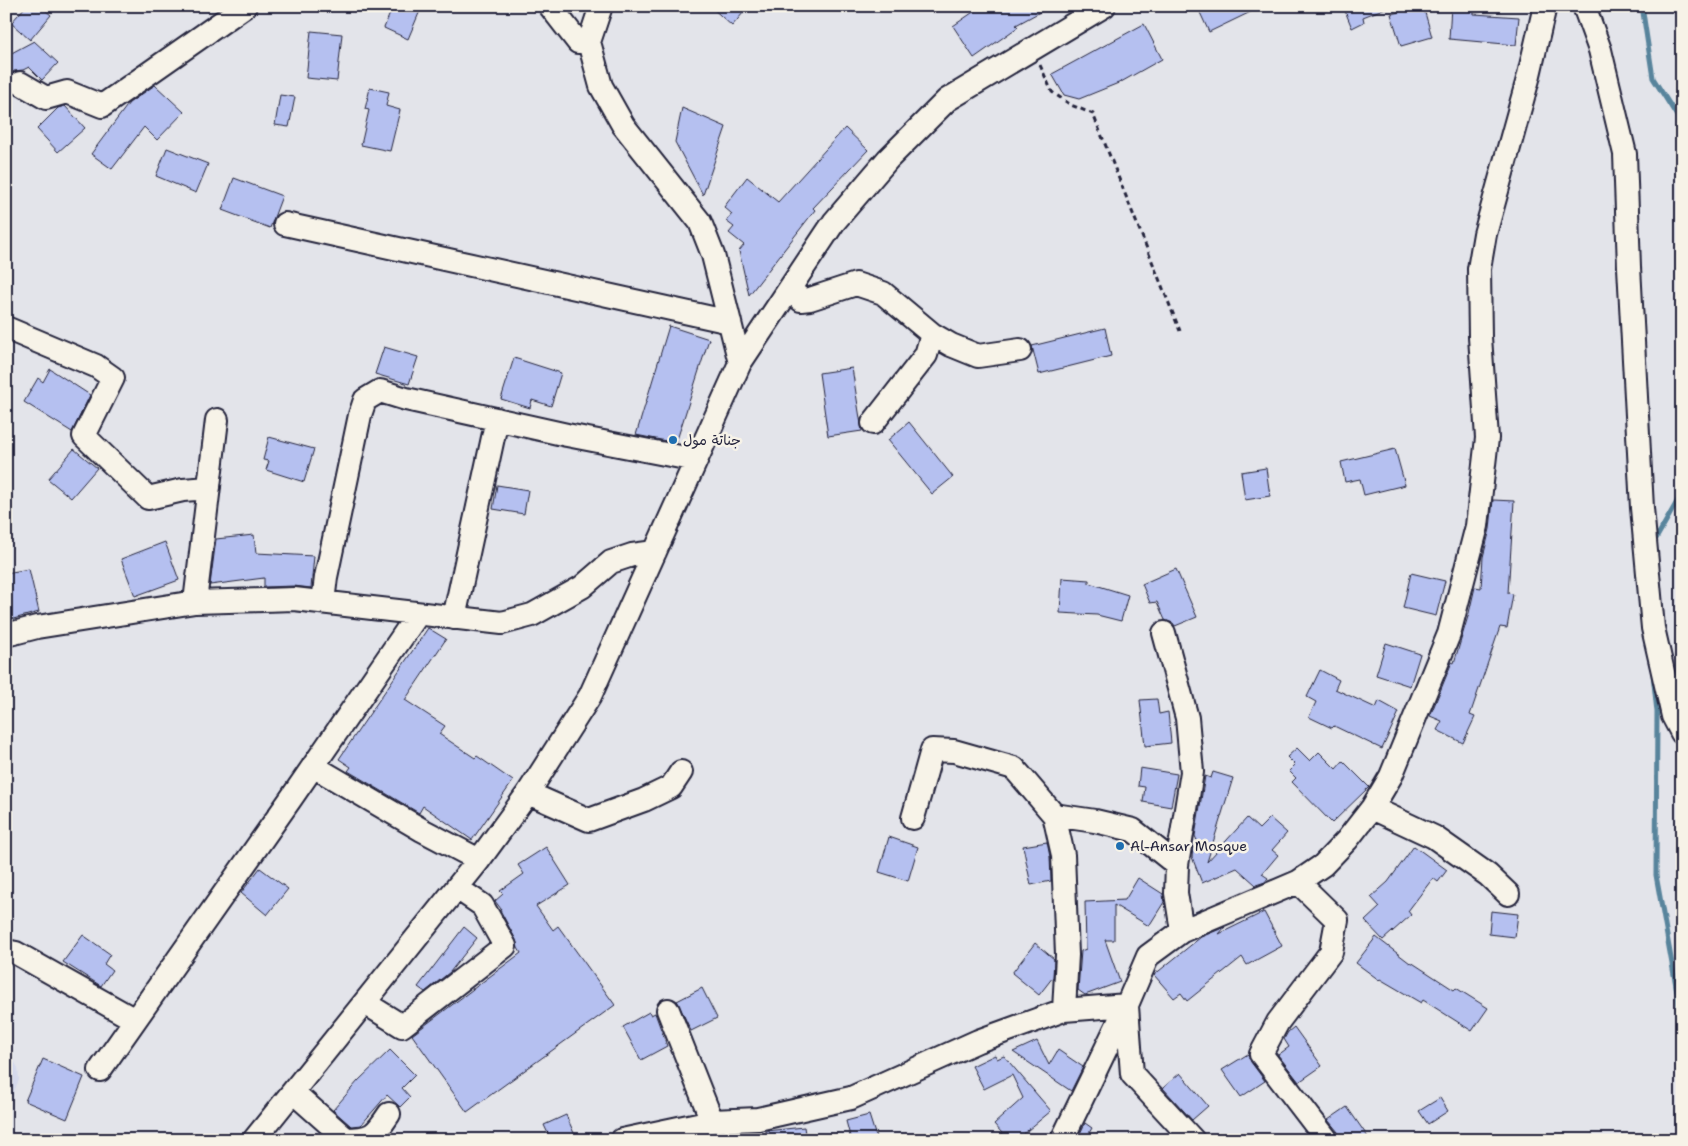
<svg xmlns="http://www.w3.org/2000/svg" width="1688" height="1146" font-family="'Shantell Sans','Playpen Sans Arabic',sans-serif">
<rect width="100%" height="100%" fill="#e3e4ea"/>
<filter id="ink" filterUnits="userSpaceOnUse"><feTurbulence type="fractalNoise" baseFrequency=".02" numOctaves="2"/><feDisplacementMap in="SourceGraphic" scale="10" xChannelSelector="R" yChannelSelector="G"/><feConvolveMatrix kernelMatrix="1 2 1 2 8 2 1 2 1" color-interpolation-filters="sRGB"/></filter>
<g filter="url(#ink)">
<!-- built -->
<path fill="#d5d9ec" d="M6,1046L18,1068L19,1080L6,1109Z"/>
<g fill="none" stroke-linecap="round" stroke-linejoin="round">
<!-- stream -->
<path stroke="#59849c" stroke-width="5" d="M1642,6L1653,78L1682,124
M1653,544L1682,493
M1653,674L1657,712L1656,875L1678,997L1682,1048"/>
</g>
<!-- building -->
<path fill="#b5c0f0" stroke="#22223b" d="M26,6H40L51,15L30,40L11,23Z
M393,6H422L408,39L384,28Z
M710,6H749L732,26Z
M982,6H1051L1016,25L1018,27L974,58L953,26Z
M1197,6H1263L1209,32Z
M1343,6H1387L1388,7L1363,17L1364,22L1352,28Z
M1423,6L1432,37L1401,46L1391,14Z
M1451,6H1473L1474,14L1519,17L1516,45L1449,39Z
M1144,24L1162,59L1121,82L1079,99L1064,95L1052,74Z
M311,31L342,34L337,81L306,78Z
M34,41L58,63L42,80L29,67L23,70L14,71L6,78V56Z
M155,85L184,112L157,140L144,127L112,169L91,154L129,103Z
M370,88L389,92L386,106L400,110L390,151L361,145L369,110L365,109Z
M280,95L295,97L289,127L275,125Z
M65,106L85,128L58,152L37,129L58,108Z
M682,108L726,127L703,195L675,142Z
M845,128L868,150L813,208L815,210L749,295L739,251L744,245L729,233L734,227L726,221L732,214L724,207L747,177L778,202Z
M167,148L208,164L196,193L156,176Z
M234,178L282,196L270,228L222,210Z
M669,326L709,339L676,443L636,435Z
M1105,328L1111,356L1039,374L1032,346Z
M384,347L418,357L409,384L375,374Z
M514,358L561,373L551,406L532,400L530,408L501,399Z
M852,368L862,431L828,436L819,373Z
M50,369L90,395L72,432L24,402L38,378L43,382Z
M909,422L953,477L932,494L888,440Z
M269,437L314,449L304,482L266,470L269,461L263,460Z
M74,449L97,468L71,498L48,479Z
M1395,449L1405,485L1364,495L1360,479L1345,482L1341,462Z
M1266,468L1270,496L1245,500L1241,472Z
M497,485L528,490L524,514L493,509Z
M1493,500L1514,501L1508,593L1513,594L1507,628L1500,627L1470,715L1475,717L1463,743L1437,730L1442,721L1430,716L1452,662L1454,663L1469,613L1475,587L1481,588L1483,557L1490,529Z
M254,535L256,553L314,556L311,588L294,586L264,587V578L210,585L216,539Z
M165,542L179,580L135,596L121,559Z
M29,569L39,612L6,621V573Z
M1176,569L1197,617L1175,626L1173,623L1165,620L1157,602L1150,603L1142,584Z
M1411,573L1445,581L1436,616L1403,608Z
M1062,578L1089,580V583L1128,595L1121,621L1097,615L1060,613Z
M428,628L446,639L405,700L445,726L439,734L475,758L477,756L513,781L472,840L423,806L419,813L348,771L351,767L339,759Z
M1386,643L1420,654L1410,686L1376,675Z
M1320,670L1339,680L1335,689L1376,708L1379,701L1399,712L1382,749L1334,726L1332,728L1309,717L1316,702L1307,697Z
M1157,699L1159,714L1168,712L1171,743L1145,746L1140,700Z
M1297,748L1310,761L1319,752L1336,769L1343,761L1369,787L1332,823L1292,782L1296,778L1289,771L1295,765L1287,757Z
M1140,768L1177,774L1171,807L1143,802L1145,787L1138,786Z
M1213,772L1233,778L1207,862L1247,818L1259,829L1270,818L1287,833L1272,850L1278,855L1262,874L1268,878L1265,882L1256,885L1237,868L1202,883L1192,857L1193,848L1199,845L1195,836L1205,776L1211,778Z
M889,837L918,847L908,881L879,872Z
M1047,842L1050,857L1051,881L1031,885L1023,846Z
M1414,846L1447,870L1438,882L1433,878L1408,911L1411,915L1383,940L1365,921L1380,907L1371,897L1388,882Z
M546,847L570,885L536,906L553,930L558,926L615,1005L467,1112L412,1035L521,953L518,948L516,940L500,910L501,909L495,901L503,894L500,891L524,874L518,865Z
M260,868L288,889L267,915L241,893Z
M1138,878L1163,894L1164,902L1149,926L1114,905V940H1105L1120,982L1085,995L1078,990L1081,951L1086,949L1085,902L1125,900Z
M1491,911L1518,914L1515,937L1489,934Z
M1264,912L1282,946L1247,965L1242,957L1187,1001L1181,993L1174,998L1154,975L1201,937L1225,927L1219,934Z
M464,927L477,938L450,972L425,992L418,987Z
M83,935L110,954L104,964L112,970L101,986L63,962Z
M1376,937L1410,963L1411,962L1454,990L1456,988L1488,1008L1472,1031L1423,1000L1421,1003L1380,979L1379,980L1356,963Z
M1035,943L1054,959L1053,977L1039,995L1012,973Z
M702,988L717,1018L691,1031L677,1001Z
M649,1012L651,1015L655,1013L667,1046L641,1060L623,1027Z
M1294,1027L1322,1066L1299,1082L1278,1055L1289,1047L1284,1039L1288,1032Z
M1037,1041L1049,1065L1058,1050L1083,1067L1071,1091L1013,1052Z
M390,1050L415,1075L402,1088L410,1097L400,1107L387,1095L361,1125L351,1126L333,1110L358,1081Z
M1248,1054L1251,1062L1265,1081L1241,1097L1222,1070Z
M995,1055L997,1059L1004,1056L1051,1111L1016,1140H1008L994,1124L1023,1098L1012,1075L984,1089L972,1066Z
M43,1059L84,1077L67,1119L25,1101Z
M1180,1073L1208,1106L1192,1120L1163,1088Z
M1440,1098L1448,1111L1428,1124L1419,1111Z
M1347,1107L1370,1140H1340L1338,1132L1328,1120Z
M566,1115L577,1140H551L544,1125Z
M869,1115L877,1140H851L846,1121Z
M1085,1123L1092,1128L1085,1140H1077Z
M804,1127L806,1140H767L766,1131Z"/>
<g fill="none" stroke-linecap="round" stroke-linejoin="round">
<defs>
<path id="minor" d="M550,6L578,42H589
M601,6L589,42L601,86L623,125L700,222L713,255L740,363
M1584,6L1600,50L1625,154L1629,267L1642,508L1653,628L1673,716L1682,733
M20,83L46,98L67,92L102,106L245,6
M285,224L730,322
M790,288L801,300L810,299L856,284L883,293L932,334L951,345L978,356L1020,350
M6,328L96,366L113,378L84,436L148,498L183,490L209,488
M873,423L926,355L932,334
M195,602L217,420
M323,602L326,577L360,415L365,400L380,391L406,399L567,435L696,460
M454,618L497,419
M1164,633L1187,718L1192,772L1177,865L1176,893L1182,931
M6,635L37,627L195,602L294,599L502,623L532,615L582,587L611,562L632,555L655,552
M313,766L422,830L479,860
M528,793L589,820L644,800L671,787L681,772
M1372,808L1434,837L1488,875L1508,894
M1054,815L1063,855L1067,955L1064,1010
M913,818L932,750L954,751L1014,768L1054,815L1095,821L1133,830L1177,865
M1298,882L1337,920L1331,952L1278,1022L1261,1054L1327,1140
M6,951L16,953L135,1020
M365,1003L402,1026L505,946L482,905L457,888
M1127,1006L1132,1074L1193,1140
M668,1010L712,1121
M100,1070L292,797L418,614
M293,1092L346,1139C372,1139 375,1135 389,1114
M254,1140L479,860L528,793L590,696L740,363L834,222L888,159L947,100L1104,6
M622,1140L712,1121L758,1119L851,1098L978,1041L1064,1010L1127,1005
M1062,1140L1127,1005L1148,956L1182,931L1298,882L1323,865L1347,840L1372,808L1391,776L1449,634L1477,526L1487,438L1480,337L1479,269L1485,234L1528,79L1545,6"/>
</defs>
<!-- minor casing -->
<use href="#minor" stroke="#22223b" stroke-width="26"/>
<!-- path -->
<path stroke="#22223b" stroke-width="3" stroke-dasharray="5 4" stroke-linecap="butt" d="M1040,65L1052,92L1071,105L1093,114L1180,331"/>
<!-- minor -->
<use href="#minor" stroke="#f7f3e8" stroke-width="22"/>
</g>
</g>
<!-- markers -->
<g fill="#1f6fb2" stroke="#f7f3e8" stroke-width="2">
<circle cx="673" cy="440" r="5"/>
<circle cx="1120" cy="846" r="5"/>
</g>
<g text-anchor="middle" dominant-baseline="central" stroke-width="5" stroke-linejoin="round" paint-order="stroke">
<!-- poi labels -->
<g font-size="14" fill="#22223b" stroke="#f7f3e8" text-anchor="start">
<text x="683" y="440">جناتة مول</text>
<text x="1130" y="846">Al-Ansar Mosque</text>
</g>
</g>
<!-- margin -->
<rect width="1688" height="1146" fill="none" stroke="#f7f3e8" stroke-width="25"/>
<rect x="12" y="12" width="1663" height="1121" fill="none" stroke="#22223b" stroke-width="2" filter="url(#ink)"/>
</svg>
